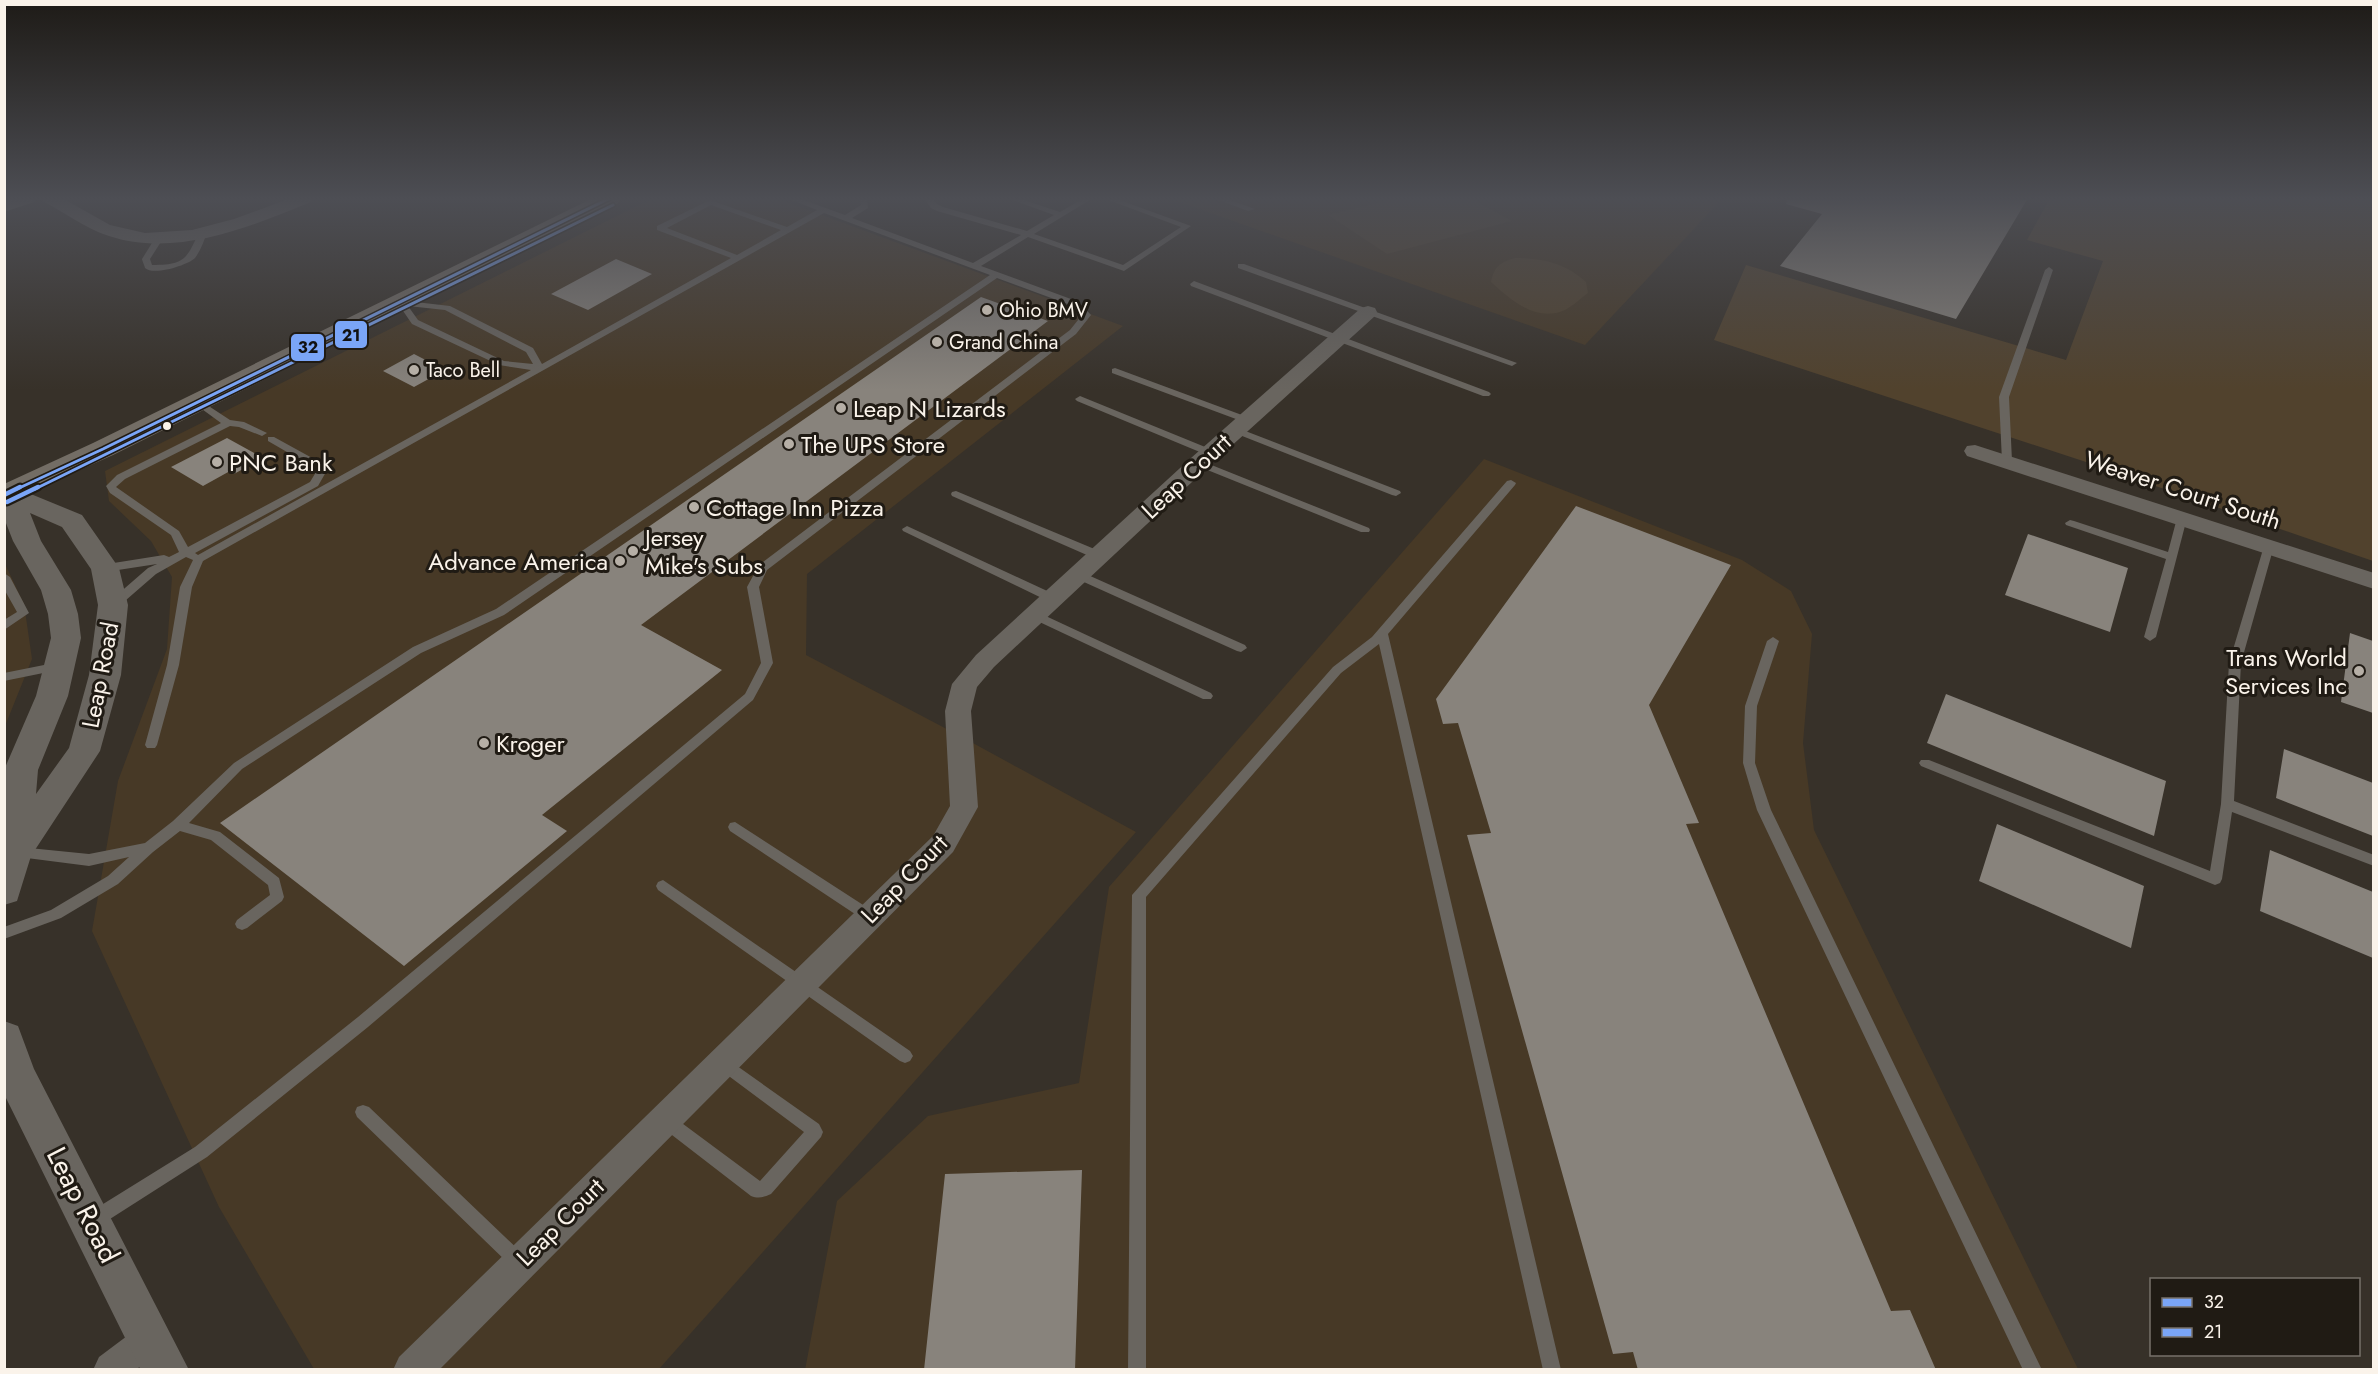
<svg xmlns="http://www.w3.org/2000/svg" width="2378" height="1374" font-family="Jost,sans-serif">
<rect width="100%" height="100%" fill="#373129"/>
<!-- built -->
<path fill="#473926" d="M653,198H776L1123,326L807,574L806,655L960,736L1136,832L659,1369H314L219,1207L92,931L118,781L167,649L172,577L151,541L109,501L105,471Z
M1168,198H1723L1585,345Z
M1484,459L1742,560L1791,591L1812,634L1803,743L1814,830L2078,1369L805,1370L837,1201L928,1116L1079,1083L1109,887Z
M5,564L24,604L32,659L5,726Z"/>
<!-- green -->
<path fill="#51422d" d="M1398,198H1470L1512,221L1387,254L1328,215Z
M2050,198H2373V561L2086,462L1714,340L1746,265L2066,360L2103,261L2027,240Z
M1515,258C1542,258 1566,263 1586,282L1588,293C1581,298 1573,306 1565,310C1536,323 1511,300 1491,282C1494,267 1500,262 1515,258Z"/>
<!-- building -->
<path fill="#88837c" d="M1787,198H2028L1956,319L1780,266L1822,214L1786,204Z
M616,259L652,274L588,310L551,294Z
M981,297L1048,321L641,625L722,670L542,815L567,831L404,966L220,823Z
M414,354L445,370L414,387L383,371Z
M227,438L263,458L234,474L230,471L203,486L171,467Z
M1576,506L1731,565L1649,705L1699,823L1686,824L1891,1311L1910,1310L1936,1370H1638L1633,1352L1613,1354L1467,835L1491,833L1458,723L1443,724L1436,699Z
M2028,534L2128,568L2110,632L2005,595Z
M2350,633L2373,641V713L2341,702Z
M1946,694L2166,781L2154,836L1927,743Z
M2284,749L2373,783V836L2276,798Z
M1997,824L2144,886L2131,948L1979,881Z
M2270,850L2373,892V958L2260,911Z
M1082,1170L1075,1370H924L945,1174Z"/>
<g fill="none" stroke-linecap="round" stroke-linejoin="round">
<!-- service -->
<path fill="#69655f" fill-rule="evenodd" d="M787,198H798L845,215L861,205L859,198H867L868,208L852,218L973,263L1021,235L937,211L931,208L924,198H932L937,204L943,207L1027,231L1054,215L1007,198H1018L1060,212L1084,198H1093L1034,234L1123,265L1181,227L1103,198H1114L1191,226L1124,271L1028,237L981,266L1079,302L1091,315L1076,334L767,570L759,587L773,663L753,700L368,1027L207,1157L99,1226L93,1228L87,1226L85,1220L87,1214L195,1147L358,1017L745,694L761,663L747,587L759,565L1070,330L1082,315L1073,306L997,278L504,615L421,653L242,769L189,823L220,832L279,878L284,897L282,901L247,928L242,930L237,928L235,924L237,920L270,895L268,885L211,840L180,831L153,852L118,884L61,918L4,939V927L51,910L108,876L129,857L89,866L19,857L14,856L12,852L14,848L19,847L89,854L145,843L173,821L234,763L413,647L496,609L990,275L824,213L203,561L192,587L179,665L157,745L155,748H147L145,745L167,665L180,587L193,560L186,557L156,574L118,607H110L108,604L110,601L148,568L157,564L105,572L100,568L101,565L164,555L169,557L179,552L171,535L110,493L106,486L117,475L221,423L195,404V400L198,399L230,420L244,422L267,433L262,436L239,427L230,426L125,479L116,487L179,531L188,547L310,482L316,472L306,463L268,441V437H274L314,459L326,472L318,486L195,553L198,555L531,370L499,365L412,324L397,302L398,300L450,306L533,348L542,364L731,258L657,230V226L710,200L787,227L817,210ZM711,205L781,230L737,255L667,228ZM408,306L445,310L526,352L533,364L504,361L418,320Z
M1213,198H1224L1255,209L1248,211Z
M200,230L207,232C204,241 201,250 195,258C188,265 154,276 145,268C145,267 142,260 142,259L157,235L164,237L150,259L152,265C186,265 187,258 200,230Z
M1238,264H1244L1517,363L1512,366L1509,365L1238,268Z
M2049,267L2053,270L2009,397L2012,461L2007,464L2002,461L1999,397L2045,270Z
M1194,281L1489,392L1491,394L1489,396H1483L1191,286L1190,284Z
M1115,368L1250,418L1252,420L1247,423L1244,422L1112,373V369Z
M1080,396L1215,451L1216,453L1215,455H1207L1077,401L1075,399Z
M1235,427L1400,491L1401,493L1396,496L1392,495L1232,432L1230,430Z
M1199,460L1369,528L1370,530L1369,532H1361L1195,465L1194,463Z
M1511,480L1516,483L1515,485L1388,634L1561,1370H1543L1379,644L1341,673L1146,897V1370H1128L1132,895L1333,667L1372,637L1507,481Z
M956,491L1104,553L1105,556L1104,559H1096L952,496L951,494L952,492Z
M2182,515L2187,518L2156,637L2150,641L2144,637L2166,559L2066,525L2065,523L2070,520L2074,521L2168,552L2177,518Z
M907,526L1058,596L1060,599L1058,602H1050L903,531L902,529Z
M2269,542L2274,546L2241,663L2234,801L2374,855V866L2232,812L2222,879L2220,883L2215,885L1921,766L1919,763L1921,760H1929L2210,871L2221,804L2229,663L2264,546Z
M1079,571L1245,645L1247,648L1241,652L1237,651L1075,578L1073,575Z
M4,573L10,577L29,613L4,630V620L17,612L4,589Z
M1035,611L1211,693L1213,696L1211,699H1203L1031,618L1029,615L1031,612Z
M1773,637L1779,641L1757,706L1755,763L1771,810L2042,1370H2023L1757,810L1743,763L1745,706L1767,641Z
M59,662L63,663L65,666L63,669L4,681V673Z
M735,822L874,912L876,916L874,920L869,922L864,920L730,831L728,827L730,823Z
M663,880L910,1051L913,1056L910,1061L905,1063L900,1061L658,890L656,886L658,882Z
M723,1056L819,1124L823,1132L821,1137L771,1194C764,1197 759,1199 751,1196L659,1125L657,1120L659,1115L665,1112L671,1115L760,1181L804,1132L718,1068L715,1063L718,1058Z
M363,1105L369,1107L525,1256L527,1262L525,1268L519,1270L513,1268L357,1117L355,1112L357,1107Z"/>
<!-- minor -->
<path fill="#69655f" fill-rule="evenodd" d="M13,198H36L34,202L4,212V201Z
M42,198H62L110,225L145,233L192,230L234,219L291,198H313L311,202C250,227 176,258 109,236C86,229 66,213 44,202Z
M1368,306L1375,308L1377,312L1375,316L1207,468L994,667L977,687L971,711L978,807L953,852L439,1370H393L399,1357L933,836L950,806L945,711L952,684L976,655L1191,458L1361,308Z
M1975,445L2374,573V589L1967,456L1964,451L1967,446Z
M152,1321L165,1327L171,1340C156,1374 127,1370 93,1370L99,1357L139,1327Z"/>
<!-- tertiary -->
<path fill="#69655f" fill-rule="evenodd" d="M4,483L82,515L119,568L128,605L121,675L100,751L31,856L17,901L4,905V770L36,696L51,638L48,614L41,590L13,541L4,518ZM30,513L62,527L91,569L98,605L89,675L69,748L36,794L38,770L68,696L81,638L78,614L71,590L41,541Z
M4,1021L18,1026L34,1069L189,1370H141L4,1094Z"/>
<!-- primary -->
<path fill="#736d65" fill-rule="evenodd" d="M593,198H621L618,203L113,455L4,504V484L93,443Z"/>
<defs>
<path id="bus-1-far1" d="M17,489L103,449L610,198"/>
<path id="bus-1" d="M4,495L20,487"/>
<path id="bus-2-far1" d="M35,489L613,205"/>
<path id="bus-2" d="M7,502L38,487"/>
</defs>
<!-- bus-1-far1 casing -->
<use href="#bus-1-far1" stroke="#201b14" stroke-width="6"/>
<!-- bus-1 casing -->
<use href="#bus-1" stroke="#201b14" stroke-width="9"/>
<!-- bus-2-far1 casing -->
<use href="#bus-2-far1" stroke="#201b14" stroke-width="6"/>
<!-- bus-2 casing -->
<use href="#bus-2" stroke="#201b14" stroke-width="9"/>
<!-- bus-1-far1 -->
<use href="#bus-1-far1" stroke="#7aa5f7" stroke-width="3"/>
<!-- bus-1 -->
<use href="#bus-1" stroke="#7aa5f7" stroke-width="4.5"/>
<!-- bus-2-far1 -->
<use href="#bus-2-far1" stroke="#7aa5f7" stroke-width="3"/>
<!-- bus-2 -->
<use href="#bus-2" stroke="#7aa5f7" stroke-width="4.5"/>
</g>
<!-- sky -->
<linearGradient id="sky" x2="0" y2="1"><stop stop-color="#1e1b17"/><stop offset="0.51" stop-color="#4d4e54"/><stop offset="1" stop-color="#4d4e54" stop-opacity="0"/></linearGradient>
<rect width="2378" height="390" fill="url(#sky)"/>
<!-- markers -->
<g fill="#b6afa6" stroke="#201b14" stroke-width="2">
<circle cx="987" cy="310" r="6"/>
<circle cx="937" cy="342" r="6"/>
<circle cx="414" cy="370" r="6"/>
<circle cx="841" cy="408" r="6"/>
<circle cx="789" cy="444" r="6"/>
<circle cx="217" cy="462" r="6"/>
<circle cx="694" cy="507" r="6"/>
<circle cx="633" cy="551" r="6"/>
<circle cx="620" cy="561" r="6"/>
<circle cx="2359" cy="671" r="6"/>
<circle cx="484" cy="743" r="6"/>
</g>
<circle fill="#faf3ea" stroke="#201b14" stroke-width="2" cx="167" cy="426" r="5"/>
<g text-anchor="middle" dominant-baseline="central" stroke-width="6" stroke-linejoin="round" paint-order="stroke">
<!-- far-poi labels -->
<g font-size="20" fill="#faf3ea" stroke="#201b14" text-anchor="start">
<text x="999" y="310">Ohio BMV</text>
<text x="949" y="342">Grand China</text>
<text x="426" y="370">Taco Bell</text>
</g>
<!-- poi labels -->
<g font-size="24" fill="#faf3ea" stroke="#201b14" text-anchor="start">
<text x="853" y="408">Leap N Lizards</text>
<text x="801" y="444">The UPS Store</text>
<text x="229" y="462">PNC Bank</text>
<text x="706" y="507">Cottage Inn Pizza</text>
<text x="645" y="537">Jersey<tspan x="645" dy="28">Mike's Subs</tspan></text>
<text x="608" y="561" text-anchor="end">Advance America</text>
<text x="2347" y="657" text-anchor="end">Trans World<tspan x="2347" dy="28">Services Inc</tspan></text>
<text x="496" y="743">Kroger</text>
</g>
<!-- street labels -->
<g font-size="24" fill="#faf3ea" stroke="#201b14">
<text transform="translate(1186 476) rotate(-43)">Leap Court</text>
<text transform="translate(2183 490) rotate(18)">Weaver Court South</text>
<text transform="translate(100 675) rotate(-79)">Leap Road</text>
<text transform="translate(904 879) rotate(-46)">Leap Court</text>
<text transform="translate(560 1222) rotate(-45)">Leap Court</text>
</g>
<!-- near-street labels -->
<g font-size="28" fill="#faf3ea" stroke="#201b14">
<text transform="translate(83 1205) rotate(63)">Leap Road</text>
</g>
</g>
<g stroke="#201b14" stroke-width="2">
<rect x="334" y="320" width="34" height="29" rx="6" fill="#7aa5f7"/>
<rect x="290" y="333" width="35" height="29" rx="6" fill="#7aa5f7"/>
</g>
<g font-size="16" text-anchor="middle" font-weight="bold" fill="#111">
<text x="351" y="341">21</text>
<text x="308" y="353">32</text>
</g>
<!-- border -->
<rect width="2378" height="1374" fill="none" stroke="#faf3ea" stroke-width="12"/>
<!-- legend -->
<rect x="2150" y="1278" width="210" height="78" fill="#201b14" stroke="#77716a" stroke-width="1.5"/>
<rect x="2162" y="1298" width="30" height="9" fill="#7aa5f7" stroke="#77716a" stroke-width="1.5"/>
<text x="2204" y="1308" font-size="18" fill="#faf3ea">32</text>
<rect x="2162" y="1328" width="30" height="9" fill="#7aa5f7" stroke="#77716a" stroke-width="1.5"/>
<text x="2204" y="1338" font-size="18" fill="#faf3ea">21</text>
</svg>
